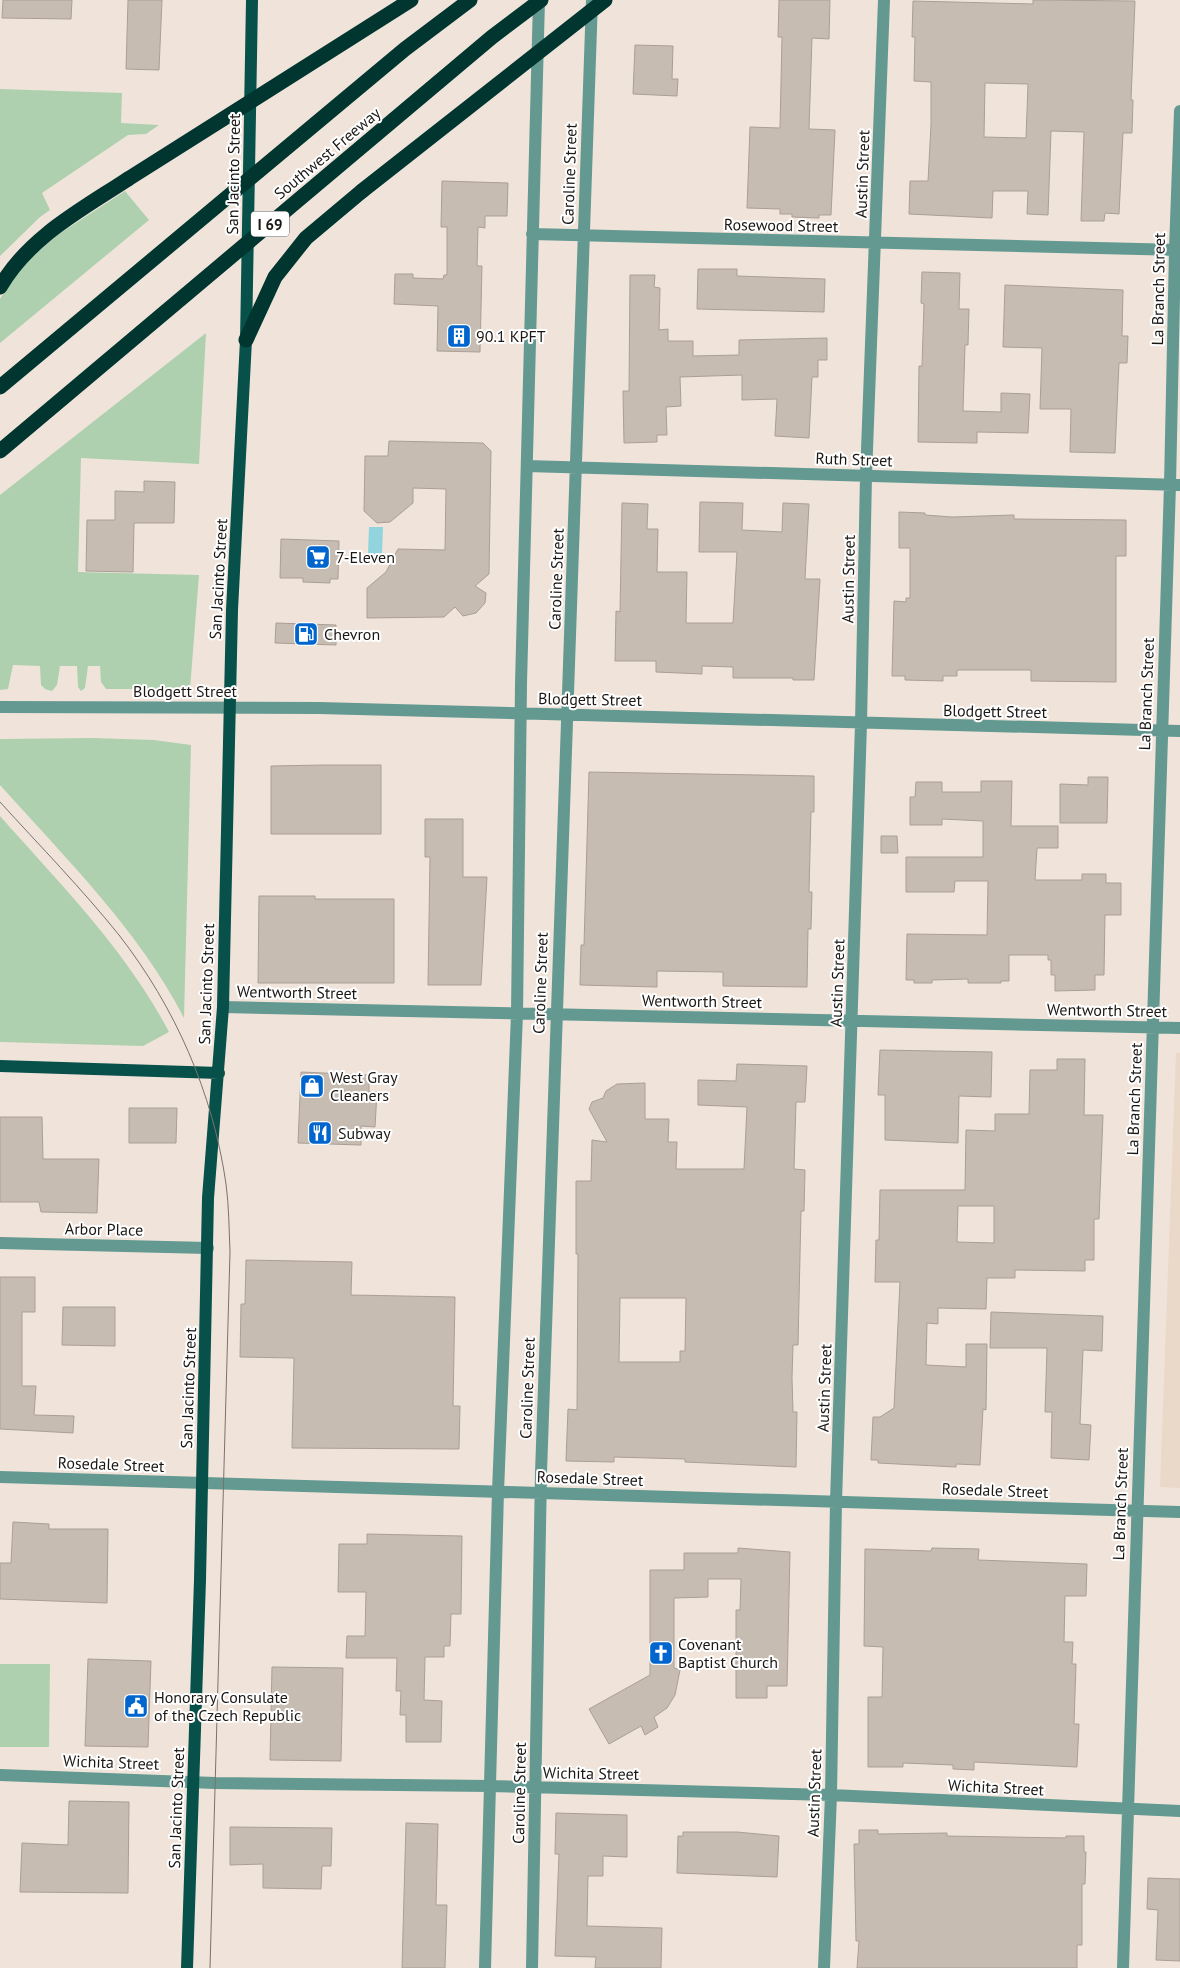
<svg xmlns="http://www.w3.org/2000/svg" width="1180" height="1968" font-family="'PT Sans',sans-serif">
<rect width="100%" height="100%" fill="#f0e4da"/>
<!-- built -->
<path fill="#ead8c8" d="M1176,1053H1180V1488L1160,1487Z"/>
<!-- green -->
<path fill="#aed0af" d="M0,89L122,93L121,123L159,125L146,134L128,135L42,193L50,210L40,217L0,256Z
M125,191L149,220L0,343V299L16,273L32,256L59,234Z
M206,333L199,464L81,458L78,572L199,575L190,689H106L101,682L100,666H88L85,688L81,691L78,687L77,666H60L57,685L52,691L45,689L41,685L40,666L13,665L8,689L0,690V495Z
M93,738L154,740L191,745L184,1018C138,929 66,859 0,785V739Z
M0,816C61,885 126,950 169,1032L143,1046L0,1042Z
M0,1664H50L49,1747H0Z"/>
<!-- water -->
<path fill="#91d4dd" d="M369,527H383L382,554H368Z"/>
<!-- building -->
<path fill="#c7bcb2" stroke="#aa9f96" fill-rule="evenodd" d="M3,0H72L71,19L2,18Z
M128,0H162L159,70L126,69Z
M779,0H830L829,39L812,38L809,129L835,130L831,215H819V218L792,217V214H780V209L747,208L750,127L780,128L782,37H778Z
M1033,0L1135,1L1131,100H1133L1132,133H1123L1119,214L1105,213L1104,221H1081L1084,132L1051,131L1048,215L1027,214L1028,191H993L992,218L909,214L910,181H928L931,125V82L914,81L915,37H912L913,1L1033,4ZM985,83L1028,84L1026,138L984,137Z
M635,45L673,46L672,79H678L677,96L633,94Z
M442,181L508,183L507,216H485V228L478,227L477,266H482L480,352L437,351L438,306L394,304L395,274H413V278L443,279L444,275H447V227H441Z
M698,269H737V276L825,279L824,312L697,309Z
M922,272L960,273L959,309H969L968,345H965L963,411L1001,412V393L1030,394L1028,433L977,432V443L918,442L919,366H922L924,304L921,303Z
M630,275H655L654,287L660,288L659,330L668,329V341H693V356L739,355V340L827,338V360H818V377H812L809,438L775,436L777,399L742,400V375L680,377L681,406L666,407L667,435H657V442L624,443L623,391H629Z
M1005,285L1123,290L1122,336H1128L1127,363H1119L1115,453L1070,452L1071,409H1040L1042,348L1003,347Z
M389,441L483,443L491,451L489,574L475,586L486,593L485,603L476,613L463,616L455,607L444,617L367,618V588L386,572L398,549L445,550L446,489L413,488V503L390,522L377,523L364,511L365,456H388Z
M144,481L175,482L174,523H134L133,572L86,571L87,520H115V491L144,492Z
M700,502L743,503L742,530L782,532L783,503L809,504L805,579H820L814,680H793V678H733V667L702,666V674L656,672V661H615L616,611L620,612L622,503L648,504L647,529H658L657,572H687L686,623H733L737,552H699Z
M899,512L925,513V515L952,517L1014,515V519L1126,520V556H1116V682L1031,681V670H957V676H943V681L905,680V676H892L894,601L906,602V598H910V548H899Z
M281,539L339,541L338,579H330V583L303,582V578H280Z
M276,623L336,625V645L275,643Z
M324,765H381V834H271V766Z
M589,772L814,776V812H811L809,892H812L811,929H808L807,987L723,986V972L657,971V987L580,985L581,945H584Z
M1088,777H1108L1107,823H1060V784L1088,785Z
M981,781H1012L1011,826H1058V848H1037L1035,880H1082V874H1106V883H1121V915H1105L1104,975H1095V990L1055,991V975H1051V960H1048V955H1009V981H1001V983H968V979L932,980V983H914V980H906L907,934L987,935L988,881H955L954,892H906V857H983V821L942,819V825H910V797H915L916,782H942V792H981Z
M425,819H463V877H487L481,985H428L430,857H425Z
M881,836H897L898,853H881Z
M259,896H315V899H394V983H258Z
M880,1050L992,1052L991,1097L959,1096L958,1143L885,1140V1095H878Z
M1057,1059H1085L1084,1115H1103L1099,1219H1094V1260H1085V1271L1015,1270V1278H987L986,1309L938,1308V1324L927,1323L926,1365L966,1367V1344H987L986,1410L983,1409L980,1465L956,1464V1467L878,1463V1460H871L873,1417H880L894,1408L900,1282H875L876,1240H879L880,1190H965L966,1130L995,1131V1114H1029L1030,1070H1057ZM958,1206H994V1243L957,1242Z
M737,1064L807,1066L805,1102H796L794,1169L805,1170L804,1211H801L798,1345H793L792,1378L793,1412H797L796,1467L685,1462V1459L614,1457V1462L566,1461L568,1409L577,1410L578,1254H576V1181H591L592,1140L607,1142L589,1109L592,1102L603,1098L606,1091L617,1084L645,1083V1119H669L668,1142H677L676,1169H744L747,1107L698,1105V1080L736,1081ZM620,1298H686L685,1351H680V1362H619Z
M301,1072L369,1075V1092H377L375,1127L361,1126V1145L298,1143Z
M129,1108H177L176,1143H129Z
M0,1117H42L43,1159H99L97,1213L41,1212L39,1202H0Z
M246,1260L352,1262L351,1295L455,1297L453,1406H460L459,1449L292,1448L294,1358L240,1357L241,1304H245Z
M0,1277H35V1312H22V1386H36L34,1415L74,1416L73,1433L0,1429Z
M63,1307H115V1346L62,1345Z
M991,1312L1103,1316L1102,1351L1083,1350L1080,1424L1091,1425L1089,1460L1051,1458L1052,1412H1045L1047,1348H990Z
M13,1522L49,1524V1529H108L107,1603L0,1599V1563H11Z
M367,1534L462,1536L461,1614H451L450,1646H444V1657H425L424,1700L442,1701L441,1742H406V1715H400L401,1691H396L397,1658H346L347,1636H365L366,1592H338L339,1544H367Z
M738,1548L790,1552L787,1686H767V1698H736V1610H740L741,1579H708V1597L674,1598V1668L680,1670L675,1695L667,1708L654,1717L658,1727L645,1735L641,1726L609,1744L589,1709L650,1675V1570H684V1553H738Z
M932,1548L979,1549L978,1560L1087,1564L1086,1596H1065L1064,1642H1073L1072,1664H1076L1074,1724H1079L1077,1767L974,1762V1770L953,1769V1765L903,1763V1767H868V1697H882L883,1647L864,1646L865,1549L931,1551Z
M88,1659L151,1661L148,1747L85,1746Z
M272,1667L343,1668L341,1761L270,1760Z
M69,1801L129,1802L128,1893L20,1892L22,1843L68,1845Z
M556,1813L627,1815V1857L603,1856V1876H588L587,1926L662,1928L661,1968H595L596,1957L555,1956L559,1854H555Z
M406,1823L438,1824L436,1905H447L445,1968H402Z
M230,1827L332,1828L331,1866H322L321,1889L263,1888V1864L230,1865Z
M859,1830H878V1834L947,1833V1836L1066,1838V1836H1084V1852H1086L1085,1884H1082V1945H1077V1968H857L859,1941H856L854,1844H859Z
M683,1832H737L779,1836L777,1877L677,1873L678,1836H683Z
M1148,1878L1180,1879V1961L1156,1960L1158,1910L1147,1909Z"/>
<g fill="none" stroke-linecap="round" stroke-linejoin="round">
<!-- minor -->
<path stroke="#639991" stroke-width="12" d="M532,234L1180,250
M527,466L1180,485
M0,707L319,708L1180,731
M223,1007L1180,1028
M0,1243L208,1248
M0,1477L1180,1512
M0,1775L215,1783L490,1786L831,1795L1180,1811
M485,1968L498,1492L517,1014L521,684L539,0
M532,1968L541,1473L592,0
M824,1968L831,1795L836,1502L861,724L866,476L884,0
M1123,1968L1170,485L1175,250L1180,111"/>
<!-- major -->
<path stroke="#08504a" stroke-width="12" d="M0,1066L219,1073
M187,1968L200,1580L208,1198L223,1007L232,610L246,340L252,0"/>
<!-- highway -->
<path stroke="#013530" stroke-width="15" d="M0,287C29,237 81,210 128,179
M246,340L275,277L306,238L362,191"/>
<!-- tram -->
<path stroke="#79726c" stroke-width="1" d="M0,802C40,846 82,889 119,935C175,1007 213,1093 226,1184C229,1206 229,1229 230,1252L210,1968"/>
<!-- highway-bridge -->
<path stroke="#013530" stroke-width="15" d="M128,179L411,0
M362,191L605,0
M0,387L405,49L470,0
M0,451L492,37L541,0"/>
</g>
<!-- icons -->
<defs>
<symbol id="building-square" viewBox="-11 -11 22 22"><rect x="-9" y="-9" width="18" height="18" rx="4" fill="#0066ce" stroke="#fff"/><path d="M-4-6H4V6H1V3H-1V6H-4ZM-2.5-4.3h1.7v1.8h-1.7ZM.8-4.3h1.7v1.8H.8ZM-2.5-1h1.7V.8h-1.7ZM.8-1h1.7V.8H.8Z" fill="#fff"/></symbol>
<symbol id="supermarket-square" viewBox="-11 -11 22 22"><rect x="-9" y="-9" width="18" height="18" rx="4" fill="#0066ce" stroke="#fff"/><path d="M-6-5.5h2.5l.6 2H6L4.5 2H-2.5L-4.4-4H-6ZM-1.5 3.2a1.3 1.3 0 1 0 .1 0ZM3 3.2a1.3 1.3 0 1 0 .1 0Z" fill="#fff"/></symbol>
<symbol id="fuel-square" viewBox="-11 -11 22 22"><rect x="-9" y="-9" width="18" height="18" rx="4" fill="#0066ce" stroke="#fff"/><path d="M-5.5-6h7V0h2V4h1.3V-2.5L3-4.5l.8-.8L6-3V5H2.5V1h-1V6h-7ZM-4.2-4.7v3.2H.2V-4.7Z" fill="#fff"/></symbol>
<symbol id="shop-square" viewBox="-11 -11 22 22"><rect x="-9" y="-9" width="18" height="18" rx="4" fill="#0066ce" stroke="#fff"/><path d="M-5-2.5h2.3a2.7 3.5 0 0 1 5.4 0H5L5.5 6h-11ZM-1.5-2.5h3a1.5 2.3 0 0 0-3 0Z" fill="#fff"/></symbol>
<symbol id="restaurant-square" viewBox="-11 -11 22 22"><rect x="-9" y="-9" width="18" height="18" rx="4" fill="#0066ce" stroke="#fff"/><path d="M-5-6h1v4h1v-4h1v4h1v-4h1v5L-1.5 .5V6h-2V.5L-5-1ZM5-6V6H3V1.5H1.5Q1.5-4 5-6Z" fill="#fff"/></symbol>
<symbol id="church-square" viewBox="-11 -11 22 22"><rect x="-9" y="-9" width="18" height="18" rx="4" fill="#0066ce" stroke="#fff"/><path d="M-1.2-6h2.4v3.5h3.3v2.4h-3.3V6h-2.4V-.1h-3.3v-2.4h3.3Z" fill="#fff"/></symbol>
<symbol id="civic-square" viewBox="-11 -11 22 22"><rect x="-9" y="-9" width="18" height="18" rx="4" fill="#0066ce" stroke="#fff"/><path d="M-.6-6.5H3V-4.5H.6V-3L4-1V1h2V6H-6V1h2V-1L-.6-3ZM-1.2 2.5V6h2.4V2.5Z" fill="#fff"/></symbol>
</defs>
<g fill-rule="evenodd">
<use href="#building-square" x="445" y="322" width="28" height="28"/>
<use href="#supermarket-square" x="304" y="543" width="28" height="28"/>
<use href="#fuel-square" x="292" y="620" width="28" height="28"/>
<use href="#shop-square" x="298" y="1072" width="28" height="28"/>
<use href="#restaurant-square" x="306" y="1119" width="28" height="28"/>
<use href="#church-square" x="647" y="1639" width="28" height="28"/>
<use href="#civic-square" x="122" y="1692" width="28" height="28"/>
</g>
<g text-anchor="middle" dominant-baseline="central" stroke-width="4" stroke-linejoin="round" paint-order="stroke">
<!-- shield labels -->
<rect fill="#fff" stroke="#5f5d5a" stroke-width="1" x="251" y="211.5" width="38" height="25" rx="4"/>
<g font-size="15" font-weight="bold" fill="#1b1714">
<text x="270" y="224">I 69</text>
</g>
<!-- street labels -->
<g font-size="16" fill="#1b1714" stroke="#fff">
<text transform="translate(327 153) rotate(-40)">Southwest Freeway</text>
<text transform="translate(233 174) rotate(-89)">San Jacinto Street</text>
<text transform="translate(569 174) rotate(-88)">Caroline Street</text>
<text transform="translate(862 174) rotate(-88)">Austin Street</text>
<text transform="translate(781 225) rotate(1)">Rosewood Street</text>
<text transform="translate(1158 289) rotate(-89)">La Branch Street</text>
<text transform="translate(854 459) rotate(2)">Ruth Street</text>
<text transform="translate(218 579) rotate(-87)">San Jacinto Street</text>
<text transform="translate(556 579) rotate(-88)">Caroline Street</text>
<text transform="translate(848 579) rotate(-89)">Austin Street</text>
<text x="185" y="691">Blodgett Street</text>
<text transform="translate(1146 694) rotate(-88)">La Branch Street</text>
<text transform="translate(590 699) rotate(1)">Blodgett Street</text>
<text transform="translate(995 711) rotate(1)">Blodgett Street</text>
<text transform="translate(540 983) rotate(-88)">Caroline Street</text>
<text transform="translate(837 983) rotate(-88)">Austin Street</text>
<text transform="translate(206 984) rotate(-88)">San Jacinto Street</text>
<text transform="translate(297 992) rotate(1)">Wentworth Street</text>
<text transform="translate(702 1001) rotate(1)">Wentworth Street</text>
<text transform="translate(1107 1010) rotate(1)">Wentworth Street</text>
<text transform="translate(1134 1099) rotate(-88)">La Branch Street</text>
<text transform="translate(104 1229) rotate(1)">Arbor Place</text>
<text transform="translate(188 1388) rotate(-88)">San Jacinto Street</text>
<text transform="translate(527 1388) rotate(-88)">Caroline Street</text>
<text transform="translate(824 1388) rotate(-88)">Austin Street</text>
<text transform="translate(111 1464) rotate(2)">Rosedale Street</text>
<text transform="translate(590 1478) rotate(2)">Rosedale Street</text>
<text transform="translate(995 1490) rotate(2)">Rosedale Street</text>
<text transform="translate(1120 1504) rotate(-88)">La Branch Street</text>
<text transform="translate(111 1762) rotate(2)">Wichita Street</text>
<text transform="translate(591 1773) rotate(1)">Wichita Street</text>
<text transform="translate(996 1787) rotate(3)">Wichita Street</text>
<text transform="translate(519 1793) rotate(-89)">Caroline Street</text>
<text transform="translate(814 1793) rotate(-88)">Austin Street</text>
<text transform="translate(176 1808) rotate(-88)">San Jacinto Street</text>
</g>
<!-- poi labels -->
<g font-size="16" fill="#1b1714" stroke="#fff" text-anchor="start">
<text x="476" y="336">90.1 KPFT</text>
<text x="336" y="557">7-Eleven</text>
<text x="324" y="634">Chevron</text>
<text x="330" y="1077">West Gray<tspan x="330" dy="18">Cleaners</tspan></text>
<text x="338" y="1133">Subway</text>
<text x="678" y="1644">Covenant<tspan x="678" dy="18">Baptist Church</tspan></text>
<text x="154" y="1697">Honorary Consulate<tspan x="154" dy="18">of the Czech Republic</tspan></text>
</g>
</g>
</svg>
